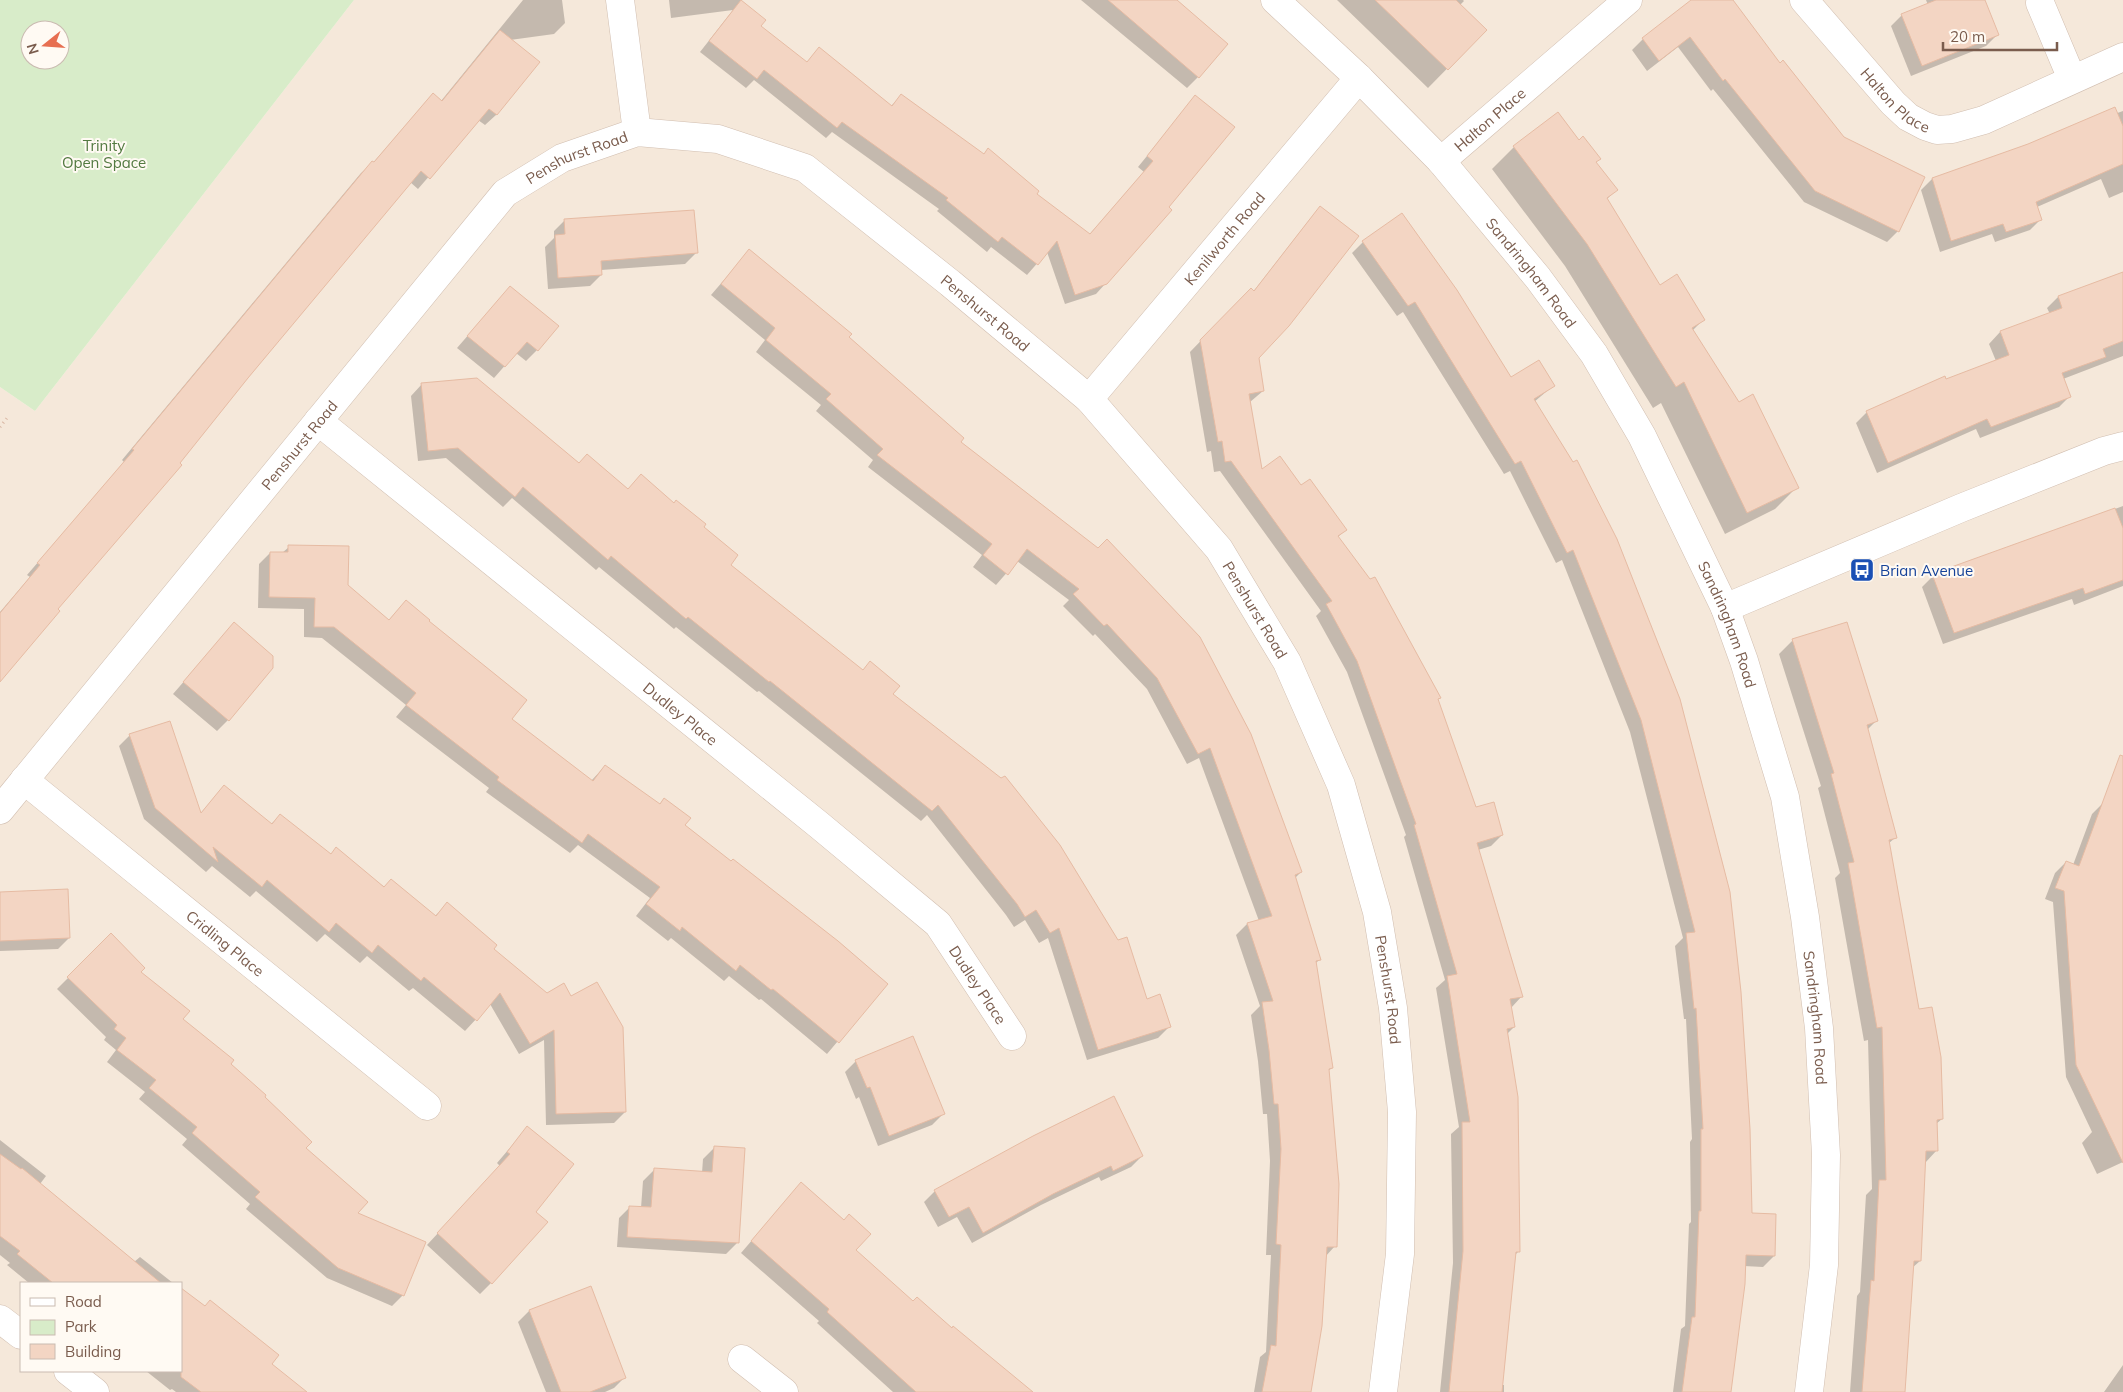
<svg xmlns="http://www.w3.org/2000/svg" width="2123" height="1392" font-family="Mulish,sans-serif">
<rect width="100%" height="100%" fill="#fdf6ec"/>
<!-- residential -->
<path fill="#f5e8da" fill-rule="evenodd" d="M354,0H2123V1392H0V387L35,411ZM21,1283H181V1371H21Z"/>
<!-- green -->
<path fill="#d8ecc9" fill-rule="evenodd" d="M0,0H354L35,411L0,387ZM30,30H60V60H30Z"/>
<!-- shadow -->
<path fill="#0003" d="M523,0H562L565,23L554,34L510,40L538,62L496,115L485,125L478,120L418,189L410,182L56,609L0,680V612L30,577L27,575L124,462L122,460L361,173L373,163L433,94L441,101Z
M669,0H740L764,20L759,26L806,63L819,49L891,106L901,96L1089,235L1144,172L1138,167L1195,97L1106,283L1096,294L1065,304L1047,252L1027,275L991,247L987,252L937,211L939,209L832,132L826,138L754,80L746,88L700,52L733,10L671,18Z
M1081,0H1174L1198,77L1187,88Z
M1337,0H1463L1464,1L1460,5L1485,30L1428,88Z
M1693,0H1731L1779,65L1844,138L1924,177L1898,231L1887,242L1804,202L1713,89L1711,91L1678,47L1647,71L1632,50L1643,39Z
M1926,0H1983L1997,35L1986,46L1911,76L1891,26L1902,15L1928,5Z
M2123,111V192L2109,198L2101,179L2037,207L2041,219L2030,230L1995,242L1992,234L1940,252L1921,190L1932,179Z
M1579,142L1599,159L1595,163L1616,190L1607,199L1660,286L1704,319L1692,331L1738,403L1797,487L1775,509L1725,534L1661,403L1653,408L1565,266L1492,169L1514,147Z
M1320,208L1257,358L1263,391L1250,402L1262,471L1301,487L1345,530L1338,537L1440,697L1437,701L1476,808L1502,835L1491,846L1478,850L1522,996L1511,1008L1514,1027L1507,1034L1518,1252L1514,1256L1502,1385H1504V1392H1440L1453,1263L1451,1134L1459,1127L1436,988L1445,980L1404,837L1406,835L1347,672L1316,616L1321,611L1220,471L1214,472L1211,451L1207,452L1190,352L1251,289L1253,292L1310,219Z
M1402,214L1511,379L1553,386L1534,402L1679,699L1750,1215L1774,1256L1763,1267L1744,1266L1730,1392H1673L1681,1329L1685,1326L1689,1224L1691,1222L1690,1142L1692,1139L1686,1019H1684L1675,946L1683,938L1630,732L1562,560L1556,563L1510,471L1504,474L1403,312L1397,316L1352,253L1363,242Z
M565,220L696,253L685,264L601,270V275L590,286L548,289L545,247L554,238V231Z
M749,251L847,338L959,442L1098,550L1301,872L1295,878L1320,959L1316,963L1332,1068L1328,1071L1335,1246L1325,1257L1309,1392H1254L1260,1357L1266,1352L1271,1255H1266L1270,1161L1267,1114H1263L1258,1061L1251,1015L1260,1006L1236,935L1247,924L1259,921L1199,758L1187,764L1147,689L1095,634L1093,636L1063,606L1069,600L1017,561L996,585L973,567L982,555L868,467L873,460L816,411L821,405L756,352L765,340L711,295Z
M2123,272V356L2063,379L2070,396L2059,407L1980,438L1976,429L1877,473L1856,423L1867,412L1996,361L1989,344L2000,332L2050,314L2047,308L2058,297Z
M510,287L537,350L526,361L516,353L494,378L457,348Z
M422,384L702,527L729,565L862,671L870,663L891,695L1169,1027L1158,1038L1087,1060L1048,938L1039,943L1025,920L1014,927L1006,915L927,815L921,821L759,691L757,692L676,627L674,629L599,567L596,570L512,498L503,507L446,458L418,461L411,396Z
M2123,506V586L2074,605L2072,599L1943,644L1922,587L1933,576Z
M289,547L347,585L388,621L406,601L427,621L510,720L591,781L605,766L659,805L664,799L683,826L886,984L827,1054L761,999L759,1000L729,976L724,981L671,938L668,941L636,916L650,898L578,845L570,853L486,792L489,788L396,717L406,705L322,638L304,637V609L258,608L259,564L270,553H282Z
M234,624L228,720L217,731L173,694Z
M1793,640L1876,721L1867,730L1896,837L1888,844L1918,1010L1942,1119L1936,1124L1937,1150L1925,1163L1920,1261L1912,1268L1904,1392H1850L1857,1296L1860,1292L1866,1195L1872,1189L1868,1040L1864,1041L1835,878L1840,873L1818,788L1821,786L1779,654Z
M130,735L200,814L224,786L271,824L280,816L330,855L435,916L447,904L493,949L625,1112L614,1123L546,1125L544,1040L519,1054L490,1004L465,1031L413,988L409,991L367,956L360,963L325,934L317,942L256,891L250,897L212,866L206,872L144,819L119,746Z
M2103,803L2123,811V1162L2097,1174L2082,1143L2092,1132L2066,1077L2053,902L2045,899L2055,873L2066,862L2073,865L2092,814Z
M0,894L69,938L58,949L0,951Z
M111,935L139,972L181,1020L263,1097L356,1214L403,1295L392,1306L327,1278L246,1209L250,1204L182,1145L187,1139L139,1099L145,1092L107,1062L116,1050L104,1040L106,1037L57,989Z
M856,1061L943,1114L932,1125L878,1146L859,1097L856,1099L845,1072Z
M527,1128L534,1212L491,1283L480,1294L427,1245L500,1166L497,1163Z
M0,1140L46,1176L40,1184L134,1262L140,1257L173,1283H29L7,1265L10,1263L0,1255Z
M714,1148L737,1243L726,1254L617,1247L619,1218L630,1207L641,1208L643,1181L654,1170L702,1173L703,1159Z
M1142,1156L1131,1167L1101,1181L1099,1177L1041,1205L972,1243L957,1217L938,1227L924,1202L935,1191Z
M791,1195L855,1250L1006,1392H893L817,1323L819,1321L741,1253Z
M590,1287L625,1377L614,1388L605,1392H546L518,1322L529,1311Z
M270,1365L305,1392H176L172,1389L170,1390L146,1371H181Z
M2123,1365V1392H2104Z"/>
<!-- building -->
<path fill="#f3d5c3" stroke="#e6bba3" d="M741,0L766,20L761,26L807,62L819,47L892,106L901,94L984,154L988,148L1039,191L1037,194L1090,234L1153,161L1147,156L1195,95L1235,127L1169,207L1172,210L1107,284L1075,295L1057,241L1038,265L1002,237L998,242L946,200L948,198L842,122L837,128L764,70L757,79L709,41Z
M1108,0H1177L1228,44L1199,78Z
M1375,0H1456L1487,30L1448,70Z
M1691,0H1733L1780,63L1783,60L1844,137L1925,177L1899,232L1815,191L1725,79L1723,81L1690,37L1659,61L1642,38Z
M1936,0H1985L1999,35L1922,66L1901,14Z
M500,30L540,62L497,115L489,109L430,179L421,171L248,378L180,463L182,465L58,609L60,611L0,682V613L40,565L37,563L134,450L132,449L372,161L374,162L433,93L442,101Z
M2115,107L2123,126V164L2036,202L2042,220L2006,232L2003,224L1951,241L1932,178L2028,144Z
M1558,112L1579,140L1583,136L1601,159L1596,162L1618,190L1607,198L1660,285L1677,274L1705,320L1692,328L1739,402L1753,394L1799,488L1747,513L1684,382L1676,387L1587,244L1513,146Z
M1320,206L1359,236L1289,326L1259,358L1264,391L1249,394L1262,469L1280,456L1301,485L1310,479L1347,530L1338,536L1370,579L1375,577L1441,698L1438,699L1476,807L1494,802L1503,835L1477,843L1523,997L1510,999L1515,1027L1507,1029L1518,1097L1520,1252H1516L1502,1392H1449L1463,1251L1462,1122H1470L1447,976L1457,974L1414,825L1416,824L1357,661L1326,604L1332,601L1231,461L1225,462L1222,441L1218,442L1200,340L1251,288L1254,291Z
M694,210L698,253L601,261L602,275L558,278L555,235L565,234L564,219Z
M1402,213L1457,290L1511,377L1539,360L1555,386L1534,399L1573,462L1577,460L1617,539L1680,699L1730,892L1741,992L1750,1129L1752,1213L1776,1214L1775,1256L1746,1255L1745,1284L1731,1392H1682L1692,1317H1695L1699,1211H1701V1129H1703L1696,1008L1694,1009L1686,933L1695,932L1641,720L1573,550L1567,553L1521,461L1515,464L1415,302L1408,306L1362,241Z
M749,249L852,334L849,337L964,438L961,442L1098,548L1107,539L1200,637L1251,734L1302,872L1295,875L1321,960L1316,961L1333,1068L1329,1069L1339,1184L1337,1247H1327L1322,1326L1311,1392H1262L1271,1345L1276,1346L1281,1245L1276,1244L1281,1149L1278,1104H1274L1269,1050L1262,1002L1273,1001L1247,923L1272,916L1210,748L1198,754L1157,678L1107,624L1104,626L1073,594L1079,589L1027,549L1008,575L983,555L992,544L877,455L883,449L826,399L831,394L766,340L775,328L721,284Z
M2123,272V341L2103,349L2106,357L2062,373L2071,397L1991,427L1987,419L1888,463L1866,411L1945,376L1946,379L2009,355L2000,331L2062,308L2058,296Z
M510,286L559,326L538,351L527,342L505,367L467,336Z
M477,378L579,463L587,454L628,489L641,474L674,503L676,500L706,524L704,527L738,555L731,565L863,670L870,661L900,686L893,694L1001,778L1005,776L1060,845L1118,940L1127,937L1147,999L1160,994L1171,1027L1098,1050L1059,928L1050,933L1036,910L1025,917L1017,904L938,805L932,811L770,681L769,682L688,617L686,619L611,556L608,560L523,487L515,497L458,448L428,451L421,383Z
M2115,508L2123,528V580L2085,594L2083,588L1954,633L1932,574Z
M288,545L349,546L348,585L389,620L406,600L430,620L429,621L527,700L512,719L593,781L605,765L660,804L664,798L691,818L685,825L731,861L733,859L838,941L888,984L839,1043L773,989L771,990L740,965L736,971L682,927L680,931L646,904L660,887L588,834L582,843L497,780L499,777L406,705L416,693L334,627H314L315,598L269,597L270,552H288Z
M234,622L273,656V668L229,721L183,682Z
M1847,622L1878,721L1867,725L1897,838L1889,840L1919,1009L1932,1007L1941,1057L1943,1119L1937,1120L1938,1151H1926L1921,1261H1914L1905,1392H1862L1871,1280L1874,1281L1879,1180H1886L1882,1027L1877,1028L1848,863L1854,862L1831,774L1834,773L1792,639Z
M170,721L201,813L224,785L272,824L280,814L331,854L336,847L384,887L391,879L436,916L447,902L497,945L494,949L547,993L564,983L571,996L597,982L623,1027L626,1112L556,1114L554,1030L530,1044L500,993L477,1021L424,977L421,981L378,945L372,953L336,923L329,932L267,880L262,887L213,847L218,862L155,808L129,734Z
M2120,755L2123,756V1163L2076,1065L2064,891L2055,888L2066,861L2079,866Z
M68,889L70,938L0,941V892Z
M111,933L145,968L141,972L190,1011L183,1019L234,1060L231,1064L266,1095L265,1097L312,1142L306,1148L368,1202L358,1213L426,1242L404,1296L338,1268L255,1197L260,1192L192,1133L197,1127L149,1088L156,1080L117,1050L126,1038L114,1029L117,1025L67,977Z
M913,1036L945,1114L889,1136L870,1087L867,1088L855,1060Z
M1114,1096L1143,1156L1113,1171L1111,1166L1053,1194L983,1233L969,1207L949,1217L934,1190L1033,1136Z
M527,1126L574,1164L536,1212L548,1222L492,1284L437,1233L510,1154L507,1152Z
M714,1146L745,1148L739,1243L627,1237L629,1206L651,1207L654,1168L712,1172Z
M0,1154L21,1169L22,1168L161,1283H53L17,1254L20,1251L0,1236Z
M801,1182L844,1220L849,1214L871,1234L856,1250L913,1301L917,1297L952,1328L953,1326L1033,1392H916L827,1312L829,1309L751,1241Z
M591,1286L626,1378L590,1392H561L529,1310Z
M181,1288L205,1306L210,1300L279,1355L272,1364L307,1392H201L181,1377Z"/>
<g fill="none" stroke-linecap="round" stroke-linejoin="round">
<defs>
<g id="minor">
<path d="M620,0L637,132"/>
<path id="s1" d="M1275,0L1359,78L1441,161L1538,278L1594,354L1642,436L1725,608L1744,661L1785,797L1805,917L1819,1028L1826,1155L1824,1265L1809,1392"/>
<path id="s2" d="M1804,0L1893,103L1908,117L1925,126L1937,130L1952,129L1984,120L2123,57"/>
<path d="M2040,3L2072,79"/>
<path id="s3" d="M1441,161L1628,0"/>
<path id="s4" d="M1089,399L1359,78"/>
<path id="s5" d="M318,421L819,825L938,924L1012,1036"/>
<path d="M1725,608L1961,508L2104,451L2123,446"/>
<path id="s6" d="M24,780L427,1106"/>
<path id="s7" d="M0,810L505,193L562,158L637,132L718,139L805,168L950,283L1089,399L1219,549L1287,662L1341,785L1377,912L1393,1008L1402,1112L1400,1254L1383,1392"/>
<path d="M0,1319L21,1335"/>
<path d="M742,1359L784,1392"/>
<path d="M68,1371L95,1392"/>
</g>
</defs>
<!-- minor casing -->
<use href="#minor" stroke="#d1beb0" stroke-width="29"/>
<!-- path -->
<path stroke="#d9b8a5" stroke-width="3" stroke-dasharray="1 4" stroke-linecap="butt" d="M0,427L7,418"/>
<!-- minor -->
<use href="#minor" stroke="#fff" stroke-width="28"/>
</g>
<!-- icons -->
<defs>
<symbol id="bus-square" viewBox="-11 -11 22 22"><rect x="-9" y="-9" width="18" height="18" rx="4" fill="#1a4fb4" stroke="#fffaf3"/><path d="M-5-6H5V4H4V6H2V4H-2V6H-4V4H-5ZM-3.5-4V0h7V-4ZM-3.5 1.2v1.5H-2V1.2ZM2 1.2v1.5H3.5V1.2Z" fill="#fff"/></symbol>
</defs>
<g fill-rule="evenodd">
<use href="#bus-square" x="1848" y="556" width="28" height="28"/>
</g>
<g text-anchor="middle" dominant-baseline="central" stroke-width="4" stroke-linejoin="round" paint-order="stroke">
<!-- street labels -->
<g font-size="15" fill="#7a5c4d" stroke="#fffaf3">
<text stroke="none"><textPath href="#s2" startOffset="136">Halton Place</textPath></text>
<text stroke="none"><textPath href="#s3" startOffset="64">Halton Place</textPath></text>
<text stroke="none"><textPath href="#s7" startOffset="878">Penshurst Road</textPath></text>
<text stroke="none"><textPath href="#s4" startOffset="210">Kenilworth Road</textPath></text>
<text stroke="none"><textPath href="#s1" startOffset="375">Sandringham Road</textPath></text>
<text stroke="none"><textPath href="#s7" startOffset="1348">Penshurst Road</textPath></text>
<text stroke="none"><textPath href="#s7" startOffset="472">Penshurst Road</textPath></text>
<text stroke="none"><textPath href="#s7" startOffset="1752">Penshurst Road</textPath></text>
<text stroke="none"><textPath href="#s1" startOffset="780">Sandringham Road</textPath></text>
<text stroke="none"><textPath href="#s5" startOffset="466">Dudley Place</textPath></text>
<text stroke="none"><textPath href="#s6" startOffset="259">Cridling Place</textPath></text>
<text stroke="none"><textPath href="#s5" startOffset="871">Dudley Place</textPath></text>
<text stroke="none"><textPath href="#s7" startOffset="2158">Penshurst Road</textPath></text>
<text stroke="none"><textPath href="#s1" startOffset="1185">Sandringham Road</textPath></text>
</g>
<!-- park labels -->
<g font-size="15" fill="#537a41" stroke="#fffaf3">
<text x="104" y="145">Trinity<tspan x="104" dy="17">Open Space</tspan></text>
</g>
<!-- transit labels -->
<g font-size="15" fill="#164399" stroke="#fffaf3" text-anchor="start">
<text x="1880" y="570">Brian Avenue</text>
</g>
</g>
<!-- legend -->
<rect x="20" y="1282" width="162" height="90" fill="#fffaf3" stroke="#cabbb1"/>
<rect x="30" y="1298" width="25" height="8" fill="#ffffff" stroke="#cabbb1"/>
<text x="65" y="1307" font-size="15" fill="#7a5c4d">Road</text>
<rect x="30" y="1320" width="25" height="15" fill="#d8ecc9" stroke="#cabbb1"/>
<text x="65" y="1332" font-size="15" fill="#7a5c4d">Park</text>
<rect x="30" y="1344" width="25" height="15" fill="#f3d5c3" stroke="#cabbb1"/>
<text x="65" y="1357" font-size="15" fill="#7a5c4d">Building</text>
<!-- north arrow -->
<g transform="translate(45 45) rotate(253)"><circle r="24" fill="#fffaf3" stroke="#cabbb1"/>
<path d="M0-4L9 19L0 12L-9 19Z" fill="#e76f51"/>
<text y="-8" font-size="14" font-weight="bold" text-anchor="middle" fill="#7a5c4d">N</text>
</g>
<!-- scale -->
<path d="M1943 42v8h114v-8" fill="none" stroke="#7a5c4d" stroke-width="2.5"/>
<text x="1950" y="42" font-size="15" fill="#7a5c4d" stroke="#fffaf3" stroke-width="4" paint-order="stroke">20 m</text>
</svg>
